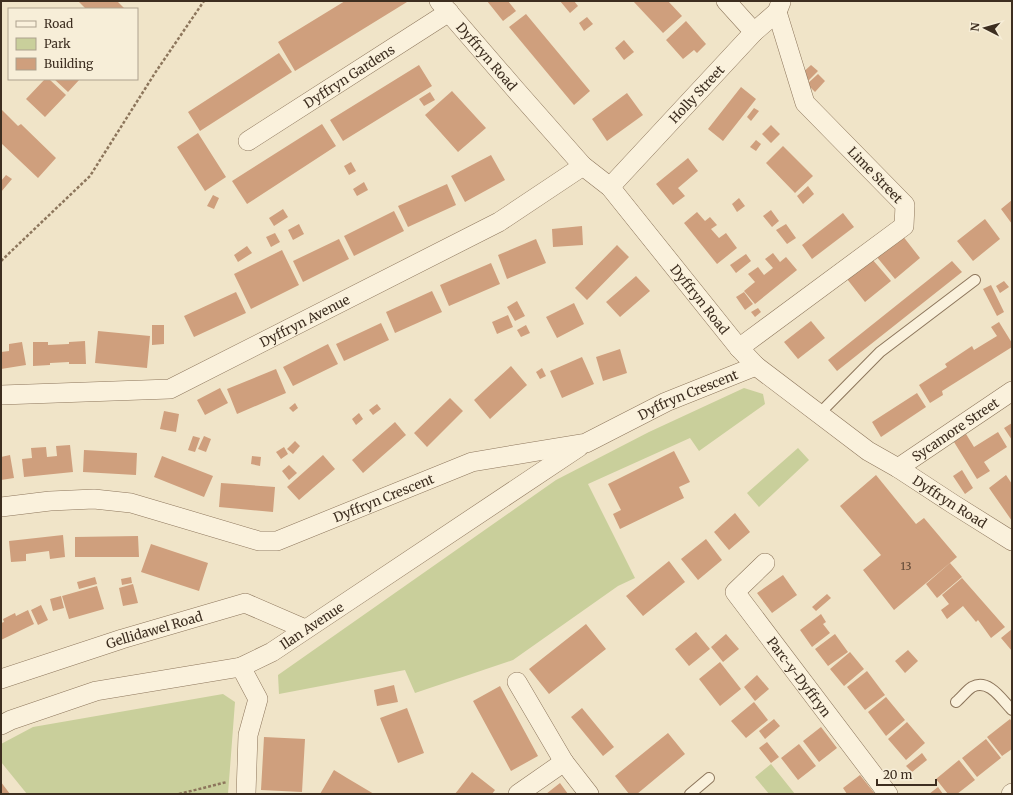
<svg xmlns="http://www.w3.org/2000/svg" width="1013" height="795" font-family="Merriweather,serif">
<rect width="100%" height="100%" fill="#f0e4c8"/>
<!-- green -->
<path fill="#c9cf9b" d="M744,388L763,394L765,404L699,451L690,438L588,484L635,578L618,586L513,660L415,693L405,670L279,694L278,675L556,480L649,432Z
M798,448L809,460L759,507L747,493Z
M223,694L235,702L228,794H27L1,762V744L33,727Z
M771,764L795,794H769L755,777Z"/>
<!-- building -->
<path fill="#cf9f7d" d="M78,1H117L125,9H86Z
M345,1H406L407,2L295,71L278,42Z
M487,1H508L516,11L503,21Z
M560,1H574L578,6L570,13Z
M633,1H668L682,16L663,33Z
M526,14L590,91L574,105L509,27Z
M587,17L593,24L584,31L579,23Z
M686,21L706,44L697,53L694,50L683,59L666,40Z
M624,40L634,52L624,60L615,48Z
M279,53L292,72L200,131L188,112Z
M419,65L432,86L343,141L330,120Z
M811,65L818,71L807,82L800,75Z
M818,74L825,81L815,92L807,84Z
M45,79H49L66,95L45,117L26,99Z
M54,79H80L68,92Z
M741,87L756,99L723,141L708,129Z
M452,91L486,128L458,152L425,115Z
M430,92L435,100L424,106L419,99Z
M627,93L643,115L607,141L592,119Z
M754,108L759,111L751,121L747,117Z
M1,109L18,126L21,124L56,158L38,178L1,143Z
M322,124L336,146L247,204L232,181Z
M771,125L780,134L771,143L762,134Z
M198,133L226,177L205,191L177,147Z
M756,140L761,144L756,151L750,147Z
M783,146L813,176L795,193L766,163Z
M491,155L505,180L465,202L451,176Z
M688,158L698,171L678,188L685,196L673,205L656,184Z
M351,162L356,171L349,175L344,166Z
M6,175L12,179L1,192V181Z
M364,182L368,190L357,196L353,189Z
M447,184L456,205L408,227L398,206Z
M808,186L814,194L803,204L797,196Z
M213,195L219,198L214,209L207,206Z
M739,198L745,206L737,212L732,204Z
M1012,200V224L1001,209Z
M283,209L288,217L274,226L269,218Z
M771,210L779,221L772,227L763,216Z
M394,211L404,231L354,256L344,236Z
M697,212L705,221L710,217L717,225L711,229L719,238L726,233L737,248L717,264L684,223Z
M843,213L854,227L812,259L802,245Z
M985,219L1000,239L973,261L957,241Z
M299,224L304,234L293,240L288,230Z
M786,224L796,238L787,244L776,230Z
M582,226L583,245L553,247L552,229Z
M275,233L280,242L271,247L266,237Z
M902,235L920,258L895,279L876,256Z
M339,239L349,259L303,282L293,261Z
M536,239L546,263L507,279L498,255Z
M617,245L629,257L587,300L575,288Z
M247,246L252,253L238,262L234,255Z
M282,250L299,285L251,309L234,274Z
M773,253L780,262L786,257L797,270L755,304L744,291L755,282L748,274L758,267L764,275L773,268L765,259Z
M746,254L751,261L736,273L730,265Z
M872,259L891,281L865,302L847,279Z
M952,261L962,272L837,371L828,360Z
M491,263L500,284L449,306L440,285Z
M636,276L650,291L620,317L606,302Z
M1004,281L1009,287L1000,293L996,286Z
M991,285L1004,312L997,316L983,289Z
M432,291L442,312L395,333L386,312Z
M236,292L246,313L194,337L184,316Z
M744,292L753,304L745,310L736,297Z
M517,301L525,316L515,321L507,307Z
M574,303L584,324L557,338L546,317Z
M758,308L761,312L755,317L751,312Z
M508,315L513,327L497,334L492,322Z
M811,321L825,338L798,359L784,342Z
M999,322L1012,343V347L942,391L943,395L930,403L919,385L947,367L945,364L972,346L974,350L997,336L991,327Z
M381,323L389,340L344,361L336,344Z
M152,325H164V344L152,345Z
M526,325L530,333L521,337L517,330Z
M98,331L150,336L147,368L95,363Z
M85,341L86,364H69V362L50,363V365L33,366V342H48V345L69,344V342Z
M22,342L26,365L1,369V352L9,351V344Z
M328,344L338,364L293,386L283,367Z
M620,349L627,373L603,381L596,357Z
M582,357L594,384L562,398L550,371Z
M511,366L527,385L490,419L474,400Z
M542,368L546,376L540,379L536,372Z
M276,369L286,393L237,414L227,389Z
M220,388L228,403L205,415L197,400Z
M917,393L926,407L881,437L872,422Z
M450,398L463,411L427,447L414,433Z
M295,403L298,408L293,412L289,408Z
M377,404L381,409L373,415L369,410Z
M164,411L179,414L176,432L160,429Z
M359,413L363,419L356,425L352,419Z
M395,422L406,435L363,473L352,460Z
M1012,423V440L1004,428Z
M998,432L1007,447L984,462L990,471L977,479L954,442L966,434L974,447Z
M193,436L200,438L195,452L188,450Z
M204,436L211,439L206,452L198,449Z
M295,441L300,446L293,454L287,449Z
M70,445L73,472L24,477L22,459L32,458L31,448L46,447L47,457L57,456L56,446Z
M284,447L288,454L281,459L276,452Z
M84,450L137,453L136,475L83,472Z
M674,451L690,482L679,487L684,498L620,529L613,514L621,510L608,484Z
M10,455L14,478L1,480V457Z
M323,455L335,469L299,500L287,487Z
M162,456L213,476L204,497L154,477Z
M252,456L261,457L260,466L251,464Z
M289,465L297,473L289,480L282,471Z
M962,470L973,488L965,494L953,476Z
M876,475L916,524L924,518L957,557L894,610L863,570L881,555L840,506Z
M1006,475L1012,484V521L989,488Z
M221,483L275,487L273,512L219,507Z
M735,513L750,532L729,550L714,532Z
M63,535L65,557L50,559L49,551L26,554V561L11,562L9,541Z
M138,536L139,557H75V537Z
M706,539L722,560L698,580L681,559Z
M151,544L208,563L199,591L141,572Z
M669,561L685,582L643,616L626,596Z
M950,563L962,577L937,598L926,584Z
M783,575L797,595L772,613L757,593Z
M95,577L97,584L79,589L77,582Z
M131,577L132,583L122,585L121,579Z
M962,578L1005,627L991,638L978,620L976,622L963,606L947,619L941,610L949,604L942,595Z
M133,584L138,603L123,606L119,588Z
M97,586L104,609L69,619L62,596Z
M827,594L831,598L816,611L812,607Z
M61,596L64,608L53,611L50,599Z
M41,605L48,620L38,625L31,610Z
M28,610L34,624L1,640V623L4,622L3,619L15,613L16,616Z
M821,614L826,622L823,624L830,633L812,647L800,630Z
M586,624L606,649L549,694L529,669Z
M1012,629V651L1001,638Z
M696,632L710,649L689,666L675,649Z
M726,634L739,649L723,662L711,647Z
M835,634L848,652L828,666L815,649Z
M908,650L918,661L905,673L895,661Z
M850,652L864,669L844,686L830,669Z
M720,662L741,689L720,706L699,679Z
M867,671L885,695L865,710L847,687Z
M757,675L769,689L755,701L744,687Z
M394,685L398,702L377,706L374,690Z
M500,686L538,756L511,771L473,701Z
M886,697L905,720L886,736L868,712Z
M754,702L768,720L746,738L731,721Z
M407,708L424,753L398,763L380,718Z
M582,708L614,747L603,756L571,717Z
M774,719L780,726L765,739L759,731Z
M1010,719L1012,722V749L1002,756L987,737Z
M907,722L925,743L906,760L888,739Z
M821,727L837,748L819,762L803,741Z
M668,733L685,754L637,794H629L615,776Z
M264,737L305,739L302,792L261,790Z
M986,739L1001,758L977,777L962,758Z
M767,742L779,757L771,763L759,748Z
M799,744L816,766L798,780L781,758Z
M922,753L927,760L912,772L906,766Z
M959,760L975,780L957,794H948L936,779Z
M334,770L347,778L374,794H320Z
M472,772L495,790L492,794H455Z
M860,775L875,794H847L843,788Z
M1,782L10,794H1Z
M560,783L568,794H546Z
M938,787L943,794H929Z"/>
<g fill="none" stroke-linecap="round" stroke-linejoin="round">
<defs>
<path id="service" d="M819,414L880,352L975,280
M956,702C961,698 967,690 972,687C989,678 1002,700 1012,710
M690,794L709,778"/>
<g id="minor">
<path id="s1" d="M439,1L515,89L583,166L610,187L739,348L756,366L868,451L898,468L953,504L1012,541"/>
<path d="M726,1L754,32"/>
<path id="s2" d="M248,141L449,12"/>
<path id="s3" d="M610,187L754,32L777,12L781,2"/>
<path d="M739,348L904,226L905,205L805,103L777,12"/>
<path id="s4" d="M1,395L170,389L499,222L583,166"/>
<path id="s5" d="M898,468L1012,391"/>
<path id="s6" d="M1,507L50,501L94,499L131,503L259,541H277L472,462L586,443L666,402L756,366"/>
<path id="s7" d="M765,563L735,592L888,794"/>
<path d="M241,667L258,699L248,735L246,794"/>
<path id="s8" d="M1,679L122,639L245,603L305,629"/>
<path d="M517,682L564,762L589,794"/>
<path id="s9" d="M1,725L11,720L96,691L241,667L272,652L579,447"/>
<path d="M518,794L564,762"/>
<path d="M1011,794L1012,793"/>
</g>
</defs>
<!-- service casing -->
<use href="#service" stroke="#8d765c" stroke-width="12"/>
<!-- minor casing -->
<use href="#minor" stroke="#8d765c" stroke-width="20"/>
<!-- path -->
<path stroke="#8d765c" stroke-width="2.5" stroke-dasharray="3 2" stroke-linecap="butt" d="M1,261L90,176L155,73L204,1
M179,794L227,782"/>
<!-- service -->
<use href="#service" stroke="#faf1dc" stroke-width="10"/>
<!-- minor -->
<use href="#minor" stroke="#faf1dc" stroke-width="19"/>
</g>
<g text-anchor="middle" dominant-baseline="central" stroke-width="3" stroke-linejoin="round" paint-order="stroke">
<!-- number labels -->
<g font-size="11" fill="#624a37">
<text x="906" y="566">13</text>
</g>
<!-- street labels -->
<g font-size="13" fill="#3d2e20" stroke="#f7eed8">
<text stroke="none"><textPath href="#s1" startOffset="73">Dyffryn Road</textPath></text>
<text stroke="none"><textPath href="#s2" startOffset="120">Dyffryn Gardens</textPath></text>
<text stroke="none"><textPath href="#s3" startOffset="127">Holly Street</textPath></text>
<text transform="translate(875 175) rotate(46)">Lime Street</text>
<text stroke="none"><textPath href="#s1" startOffset="397">Dyffryn Road</textPath></text>
<text stroke="none"><textPath href="#s4" startOffset="320">Dyffryn Avenue</textPath></text>
<text stroke="none"><textPath href="#s6" startOffset="721">Dyffryn Crescent</textPath></text>
<text stroke="none"><textPath href="#s5" startOffset="69">Sycamore Street</textPath></text>
<text stroke="none"><textPath href="#s6" startOffset="397">Dyffryn Crescent</textPath></text>
<text stroke="none"><textPath href="#s1" startOffset="721">Dyffryn Road</textPath></text>
<text stroke="none"><textPath href="#s9" startOffset="330">Ilan Avenue</textPath></text>
<text stroke="none"><textPath href="#s8" startOffset="161">Gellidawel Road</textPath></text>
<text stroke="none"><textPath href="#s7" startOffset="148">Parc-y-Dyffryn</textPath></text>
</g>
</g>
<!-- border -->
<rect width="1013" height="795" fill="none" stroke="#3d2e20" stroke-width="4"/>
<!-- legend -->
<rect x="8" y="8" width="130" height="72" fill="#f7eed8" stroke="#ada18e"/>
<rect x="16" y="21" width="20" height="6" fill="#faf1dc" stroke="#ada18e"/>
<text x="44" y="28" font-size="12" fill="#3d2e20">Road</text>
<rect x="16" y="38" width="20" height="12" fill="#c9cf9b" stroke="#ada18e"/>
<text x="44" y="48" font-size="12" fill="#3d2e20">Park</text>
<rect x="16" y="58" width="20" height="12" fill="#cf9f7d" stroke="#ada18e"/>
<text x="44" y="68" font-size="12" fill="#3d2e20">Building</text>
<!-- north arrow -->
<g transform="translate(985 28) rotate(276)" stroke="#f7eed8" stroke-width="3" paint-order="stroke">
<path d="M0-3L7 15L0 10L-7 15Z" fill="#3d2e20"/>
<text y="-6" font-size="11" font-weight="bold" text-anchor="middle" fill="#3d2e20">N</text>
</g>
<!-- scale -->
<path d="M877 779v6h59v-6" fill="none" stroke="#3d2e20" stroke-width="2"/>
<text x="883" y="779" font-size="12" fill="#3d2e20" stroke="#f7eed8" stroke-width="3" paint-order="stroke">20 m</text>
</svg>
